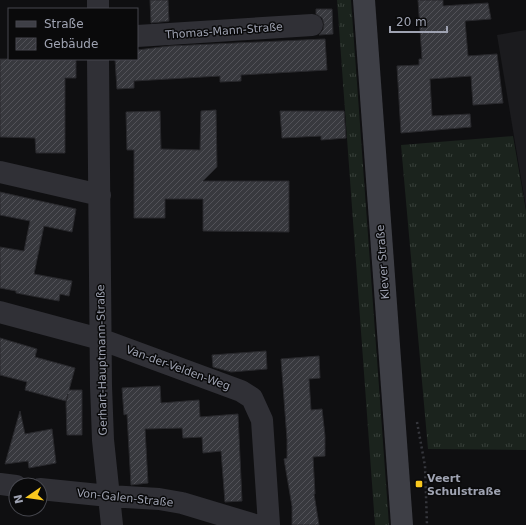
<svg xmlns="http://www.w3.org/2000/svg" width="526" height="525" font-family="'DejaVu Sans',sans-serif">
<defs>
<pattern id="grass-tufts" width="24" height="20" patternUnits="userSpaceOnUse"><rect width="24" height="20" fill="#1b231d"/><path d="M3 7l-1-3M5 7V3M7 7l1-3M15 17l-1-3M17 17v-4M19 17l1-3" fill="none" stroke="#39403b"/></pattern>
<pattern id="building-hatch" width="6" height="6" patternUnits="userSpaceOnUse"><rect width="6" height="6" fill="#38393e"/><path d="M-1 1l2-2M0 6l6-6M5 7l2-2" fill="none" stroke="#525258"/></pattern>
</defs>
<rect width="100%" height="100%" fill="#0f0f11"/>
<!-- built -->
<path fill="#1b1b1e" d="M526,30V208L497,35Z"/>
<!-- grass -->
<path fill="url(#grass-tufts)" d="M337,0H351L389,525H375Z
M513,136L526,211V450L428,449L401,145Z"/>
<!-- building -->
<path fill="url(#building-hatch)" stroke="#29292d" d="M150,0H168L169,21L151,23Z
M418,0H443V6L488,3L491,19L465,21L468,56L497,54L503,103L473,105L471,76L430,79L432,116L470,114L471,127L401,133L397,66L419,65V59H422Z
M316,9H332L333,34L319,35L323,30L324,24L322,18L316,14Z
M325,39L327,70L241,75V81L220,82V76L134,81V88L117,89L115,59H137V50L170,46Z
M0,59H76V78H65V153H36L35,138L0,137Z
M216,110L217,167L203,181H289V232L203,231V199H165V218H134V150H127L126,112L160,111L161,149L200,150L201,111Z
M280,111H344L346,138L321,140V136L282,138Z
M0,192L76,209L72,232L44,226L34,274L72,281L69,296L60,294L59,301L16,293V291L0,288V247L24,251L30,221L0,215Z
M0,338L37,349L35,357L75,368L69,390H82V435H67L66,403L68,394L66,401L25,390L27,382L0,375Z
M266,351L267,369L231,372L213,367L212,355Z
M319,356L320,378L309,379L311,410L322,409L325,436V456L313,457L315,494H314L319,525H292V506L284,459L287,458V439L281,359Z
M160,386L161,403L199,400L200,417L238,414L242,501L225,502L221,451L203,453L202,437L183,438L182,428L145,429L148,483L131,485L127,414L124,415L122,388Z
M20,411L25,434L52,429L56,463L29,468L28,461L5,464Z"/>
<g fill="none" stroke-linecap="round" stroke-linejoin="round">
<!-- path -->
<path stroke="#36373d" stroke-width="2.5" stroke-dasharray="2 3" stroke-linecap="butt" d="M417,422L425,466L427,525"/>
<!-- minor -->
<path stroke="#303036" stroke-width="22" d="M98,0V9
M137,36L312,25
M98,59L101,386L103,440L112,525
M0,172L100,195
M0,312L100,339L241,391L252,398L262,420L269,525
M0,484L16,486
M40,489L109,496L159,499L182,503L255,525"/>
<!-- secondary -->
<path stroke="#3e3f46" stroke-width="22" d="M364,0L402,525"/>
</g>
<!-- markers -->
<rect fill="#f9c81e" stroke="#0a0a0b" stroke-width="1.5" x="415" y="480" width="8" height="8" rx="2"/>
<g text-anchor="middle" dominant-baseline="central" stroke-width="3" stroke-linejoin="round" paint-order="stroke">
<!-- street labels -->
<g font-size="11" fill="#9fa3b2" stroke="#0a0a0b">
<text transform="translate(224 31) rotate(-4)">Thomas-Mann-Straße</text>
<text transform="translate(383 262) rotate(-94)">Klever Straße</text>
<text transform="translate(102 360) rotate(-91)">Gerhart-Hauptmann-Straße</text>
<text transform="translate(178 368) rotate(20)">Van-der-Velden-Weg</text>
<text transform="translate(125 498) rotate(6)">Von-Galen-Straße</text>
</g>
<!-- poi labels -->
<g font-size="11" font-weight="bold" fill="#9fa3b2" stroke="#0a0a0b" text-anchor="start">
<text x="427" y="478">Veert<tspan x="427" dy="13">Schulstraße</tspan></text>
</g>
</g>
<!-- legend -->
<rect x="8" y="8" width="130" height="52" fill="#0a0a0b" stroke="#46474e"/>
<rect x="16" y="21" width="20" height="6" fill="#3e3f46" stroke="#46474e"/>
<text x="44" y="28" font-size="12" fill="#9fa3b2">Straße</text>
<rect x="16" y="38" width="20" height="12" fill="url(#building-hatch)" stroke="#46474e"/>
<text x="44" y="48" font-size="12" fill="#9fa3b2">Gebäude</text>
<!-- north arrow -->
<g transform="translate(28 497) rotate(257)"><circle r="19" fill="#0a0a0b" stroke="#46474e"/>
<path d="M0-3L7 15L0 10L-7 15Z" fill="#f9c81e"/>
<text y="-6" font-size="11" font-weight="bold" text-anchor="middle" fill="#9fa3b2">N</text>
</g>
<!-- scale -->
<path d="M390 26v6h57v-6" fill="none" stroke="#9fa3b2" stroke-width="2"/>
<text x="396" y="26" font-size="12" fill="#9fa3b2" stroke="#0a0a0b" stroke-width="3" paint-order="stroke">20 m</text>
</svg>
